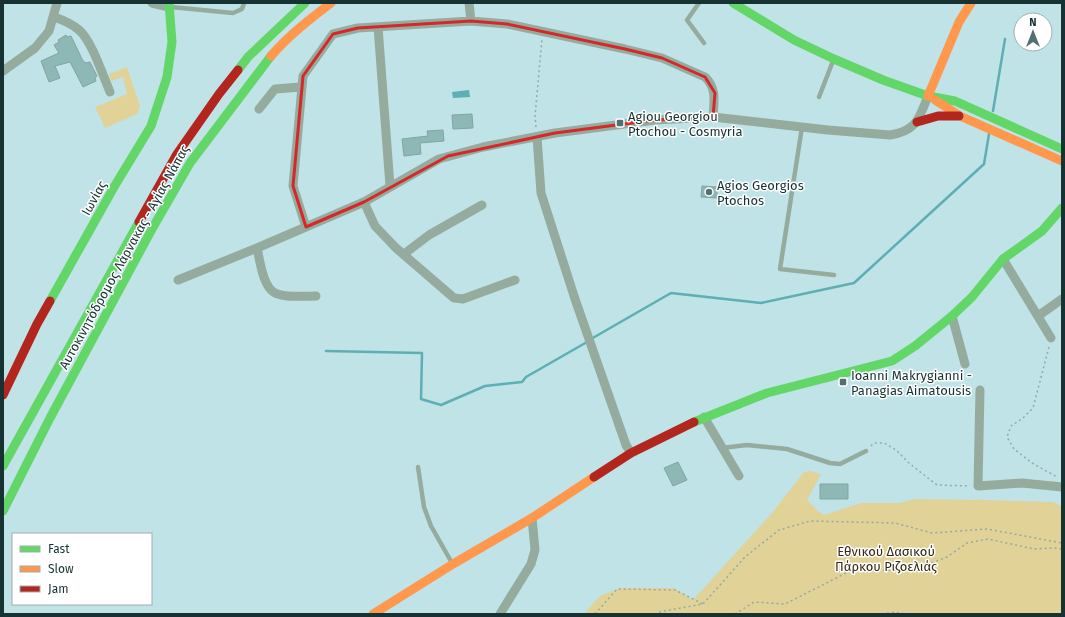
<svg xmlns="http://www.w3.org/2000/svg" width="1065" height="617" font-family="'Fira Sans',sans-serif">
<rect width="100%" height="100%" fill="#bfe3e6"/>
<!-- green -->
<path fill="#e1d298" d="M127,67L140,106L137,114L105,128L95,107L127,94L123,77L111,81L109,74Z
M810,471L821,474L807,500L818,511L824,515L861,503H900L914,499L977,500L978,499L981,500L1053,502L1062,506V614H584L600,596L620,588H674L693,600L772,513L804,472Z"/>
<!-- water -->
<path fill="#5eaeb4" d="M469,90L470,97L453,98L452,92Z"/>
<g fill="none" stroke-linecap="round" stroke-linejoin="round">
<!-- stream -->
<path stroke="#5eaeb4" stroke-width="2.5" d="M993,111L1005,39
M591,339L671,293L761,303L854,283L984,164L989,134
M326,351L422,353L421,399L441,405L485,386L522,382L526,377L587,342"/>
</g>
<!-- building -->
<path fill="#8eb8b6" stroke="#86a2a2" d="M66,35L67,37L71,36L83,61L86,63L90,62L97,76L95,78L96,81L83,87L70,62L55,66L60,78L49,82L41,61L59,53L54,45L59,42L58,40Z
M472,114L473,128L453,129L452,115Z
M443,130L444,141L420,143L421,154L404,156L402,139L428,136L427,131Z
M702,186L717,187V198L701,197Z
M678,462L687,480L673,486L664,468Z
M820,484H848V499H820Z"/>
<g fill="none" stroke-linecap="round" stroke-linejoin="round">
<!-- path -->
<path stroke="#94aaa3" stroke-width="1.5" stroke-dasharray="2 3" stroke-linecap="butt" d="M536,127L535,116L542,39
M1049,347L1033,408L1023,418L1011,426L1007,437L1014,449L1032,463L1057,477
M871,446L874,443H884L896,450L910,464L937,485L970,486
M659,612L703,604L745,557L779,530L810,521L895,523L932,533L987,529L1062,543
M595,614L617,589L675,590L703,604
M735,614L754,602L785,604L854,569L910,571L947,557L967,543L988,539L1034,549L1054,548L1062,549
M862,614H869
M882,614L895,612L905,614
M921,614H928"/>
<!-- lane -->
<path stroke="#95ab9e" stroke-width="4.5" d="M699,3L687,20L704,43
M171,7L233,13L242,9L244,3
M819,97L833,61
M802,127L780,269L834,275
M722,448L747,445L787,449L830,463L840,464L866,451
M418,467L424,507L431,526L452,563"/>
<!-- street -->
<path stroke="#95ab9e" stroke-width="9" d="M152,3L169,7
M469,3L471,21
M54,17C63,20 72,24 79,30C92,41 103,76 110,92
M378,27L390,186
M3,71L35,48L49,31L57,3
M259,109L275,89L301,87
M537,137L541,193L575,299L626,445L631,453
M364,202L375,226L396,248L454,298L463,299L515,280
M306,227L293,186L303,76L333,34L358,28L471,21L507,24L625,49L662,58L705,77C717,88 714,102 713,117
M257,248C260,261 263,287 275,293C285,298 305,296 316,296
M404,254L429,235L482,205
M1003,259L1051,338
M178,280L257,248L364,202L439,159L483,147L555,133L655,120L713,117L828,130L890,135C917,131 919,118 928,96
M952,316L965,364
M1038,316L1062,299
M980,390L978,486L1022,483L1062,487
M704,417L739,476
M500,614L531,564L535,550L532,518"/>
<!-- fast -->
<path stroke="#63d668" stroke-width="9" d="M733,3L794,40L834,59L883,80L928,96L955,101L1062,149
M238,70L248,57L305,3
M50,301L114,187L151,126L167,77L172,42L169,3
M694,422L767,393L892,361L915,346L952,316L972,297L1003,259L1042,231L1062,208
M3,466L139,222
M3,511L50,418L152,229L190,163L271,56"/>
<!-- slow -->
<path stroke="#ff974d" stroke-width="9" d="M271,56C288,36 310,19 331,3
M928,96L959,22L971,3
M935,100L960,116L1062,161
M373,614L453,564L532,518L594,477"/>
<!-- jam -->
<path stroke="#b3261e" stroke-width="9" d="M917,122L938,116H959
M139,222L177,154L219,94L238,70
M3,395L37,324L50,301
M594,477L631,453L694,422"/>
</g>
<!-- marked area -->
<path fill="none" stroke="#d62828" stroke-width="3" stroke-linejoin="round" d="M471,21L507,24L625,49L662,58L705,77L715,93L713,117L655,120L555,133L448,156L364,202L306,227L293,186L303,76L333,34L358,28Z"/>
<!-- markers -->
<g fill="#527072" stroke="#fff" stroke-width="1.5">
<rect x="616" y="119" width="8" height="8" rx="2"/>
<circle cx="709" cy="192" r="4"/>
<rect x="839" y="378" width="8" height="8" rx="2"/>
</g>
<g text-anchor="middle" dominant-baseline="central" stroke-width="3" stroke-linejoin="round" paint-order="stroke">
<!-- poi labels -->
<g font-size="13" fill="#173233" stroke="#fff" text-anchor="start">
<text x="628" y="116">Agiou Georgiou<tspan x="628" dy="15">Ptochou - Cosmyria</tspan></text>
<text x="717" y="185">Agios Georgios<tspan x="717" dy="15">Ptochos</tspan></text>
<text x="851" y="375">Ioanni Makrygianni -<tspan x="851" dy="15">Panagias Aimatousis</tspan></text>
</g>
<!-- street labels -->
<g font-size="13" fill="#173233" stroke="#fff">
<text transform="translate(94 198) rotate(-61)">Ιωνίας</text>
<text transform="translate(124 257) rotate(-61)">Αυτοκινητόδρομος Λάρνακας - Αγίας Νάπας</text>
</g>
<!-- park labels -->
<g font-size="13" fill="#352916" stroke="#fff">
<text x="886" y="551">Εθνικού Δασικού<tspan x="886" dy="15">Πάρκου Ριζοελιάς</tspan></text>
</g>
</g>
<!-- border -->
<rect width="1065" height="617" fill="none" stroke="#173233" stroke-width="8"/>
<!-- legend -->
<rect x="12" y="533" width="140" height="72" fill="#ffffff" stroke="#a2adad"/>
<rect x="20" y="546" width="20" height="6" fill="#63d668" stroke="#a2adad"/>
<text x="48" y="553" font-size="12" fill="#173233">Fast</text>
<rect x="20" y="566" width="20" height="6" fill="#ff974d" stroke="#a2adad"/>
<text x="48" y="573" font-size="12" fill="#173233">Slow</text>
<rect x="20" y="586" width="20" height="6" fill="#b3261e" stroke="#a2adad"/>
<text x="48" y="593" font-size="12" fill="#173233">Jam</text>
<!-- north arrow -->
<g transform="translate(1033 32)"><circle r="19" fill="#ffffff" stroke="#a2adad"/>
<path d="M0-3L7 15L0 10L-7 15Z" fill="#527072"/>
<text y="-6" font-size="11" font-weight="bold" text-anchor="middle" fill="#173233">N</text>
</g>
</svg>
